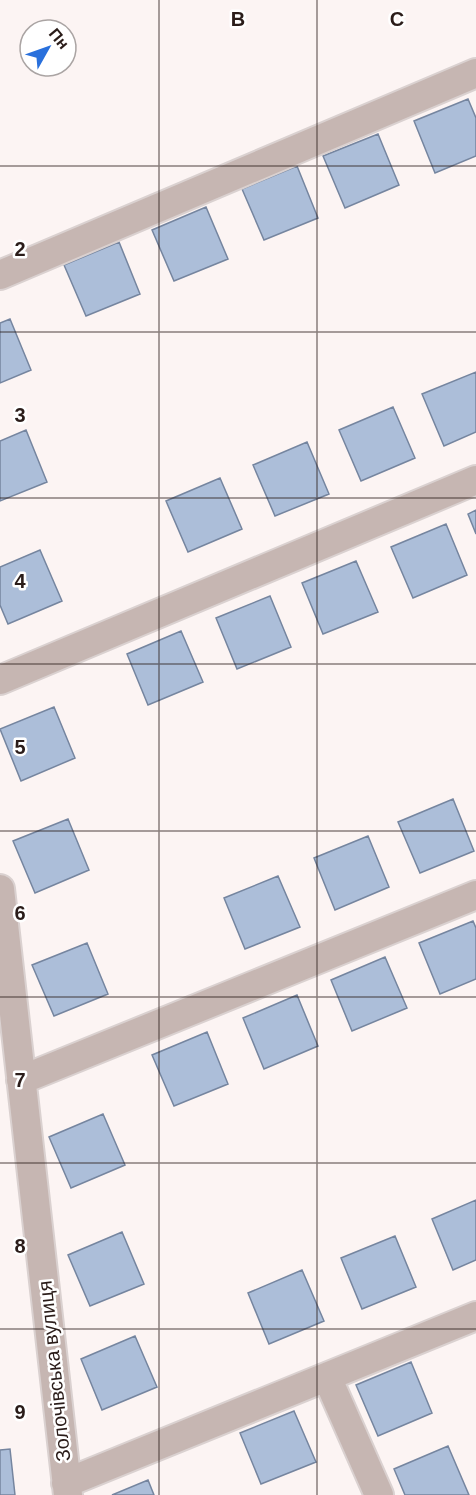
<svg xmlns="http://www.w3.org/2000/svg" width="476" height="1495" font-family="Helvetica,sans-serif">
<rect width="100%" height="100%" fill="#fcf4f3"/>
<!-- building -->
<path fill="#acbed9" stroke="#75859f" stroke-width="1.5" d="M468,99L476,118V156L435,173L414,121Z
M378,134L399,185L345,208L323,156Z
M297,166L318,218L264,240L242,189Z
M206,207L228,259L174,281L152,230Z
M119,242L140,294L86,316L64,265Z
M10,319L31,370L0,383V323Z
M476,372V432L444,446L422,394Z
M393,407L415,458L361,481L339,430Z
M26,430L47,482L0,501V441Z
M307,442L329,494L275,516L253,465Z
M220,478L242,529L188,552L166,501Z
M476,510V534L468,514Z
M446,524L467,575L413,598L391,547Z
M40,550L62,601L8,624L0,605V567Z
M356,561L378,612L323,634L302,583Z
M270,596L291,647L237,669L216,618Z
M181,631L203,682L148,705L127,654Z
M54,707L75,758L21,781L0,729Z
M453,799L474,851L420,873L398,822Z
M68,819L89,870L35,893L13,841Z
M368,836L389,887L335,910L314,858Z
M278,876L300,927L245,949L224,898Z
M473,921L476,928V979L440,994L419,943Z
M87,943L108,994L54,1016L32,965Z
M385,957L407,1008L352,1031L331,980Z
M297,995L318,1046L264,1069L243,1018Z
M207,1032L228,1084L174,1106L152,1055Z
M103,1114L125,1165L71,1188L49,1137Z
M476,1200V1260L453,1270L432,1219Z
M122,1232L144,1284L90,1306L68,1255Z
M395,1236L416,1287L362,1309L341,1258Z
M302,1270L324,1321L269,1344L248,1293Z
M135,1336L157,1387L102,1410L81,1359Z
M411,1362L432,1413L378,1436L356,1385Z
M294,1411L316,1462L261,1484L240,1433Z
M448,1446L469,1495H405L394,1469Z
M10,1449L15,1495H0V1450Z
M148,1480L154,1495H112Z"/>
<g fill="none" stroke-linecap="round" stroke-linejoin="round">
<defs>
<path id="minor" d="M0,275L476,73
M0,680L476,480
M0,889L68,1495
M21,1080L476,895
M327,1377L379,1495
M66,1483L476,1316"/>
</defs>
<!-- minor casing -->
<use href="#minor" stroke="#dad1d0" stroke-width="32"/>
<!-- minor -->
<use href="#minor" stroke="#c6b6b2" stroke-width="28"/>
</g>
<!-- grid -->
<path fill="none" stroke="#2a1c19" stroke-width="1.5" stroke-opacity="0.55" d="M159,0V1495M317,0V1495M0,166H476M0,332H476M0,498H476M0,664H476M0,831H476M0,997H476M0,1163H476M0,1329H476"/>
<g text-anchor="middle" dominant-baseline="central" stroke-width="5" stroke-linejoin="round" paint-order="stroke">
<!-- street labels -->
<g font-size="20" fill="#2a1c19" stroke="#fff">
<text transform="translate(54 1371) rotate(-96)">Золочівська вулиця</text>
</g>
</g>
<g font-size="20" text-anchor="middle" font-weight="bold" fill="#2a1c19" stroke="#fff" stroke-width="5" stroke-linejoin="round" paint-order="stroke">
<text x="238" y="26">B</text>
<text x="397" y="26">C</text>
<text x="20" y="256">2</text>
<text x="20" y="422">3</text>
<text x="20" y="588">4</text>
<text x="20" y="754">5</text>
<text x="20" y="920">6</text>
<text x="20" y="1087">7</text>
<text x="20" y="1253">8</text>
<text x="20" y="1419">9</text>
</g>
<!-- north arrow -->
<g transform="translate(48 48) rotate(50)"><circle r="28" fill="#ffffff" stroke="#aaa4a3" stroke-width="1.5"/>
<path d="M0-4.5L10 22L0 15L-10 22Z" fill="#2970dc"/>
<text y="-9" font-size="16" font-weight="bold" text-anchor="middle" fill="#2a1c19">Пн</text>
</g>
</svg>
